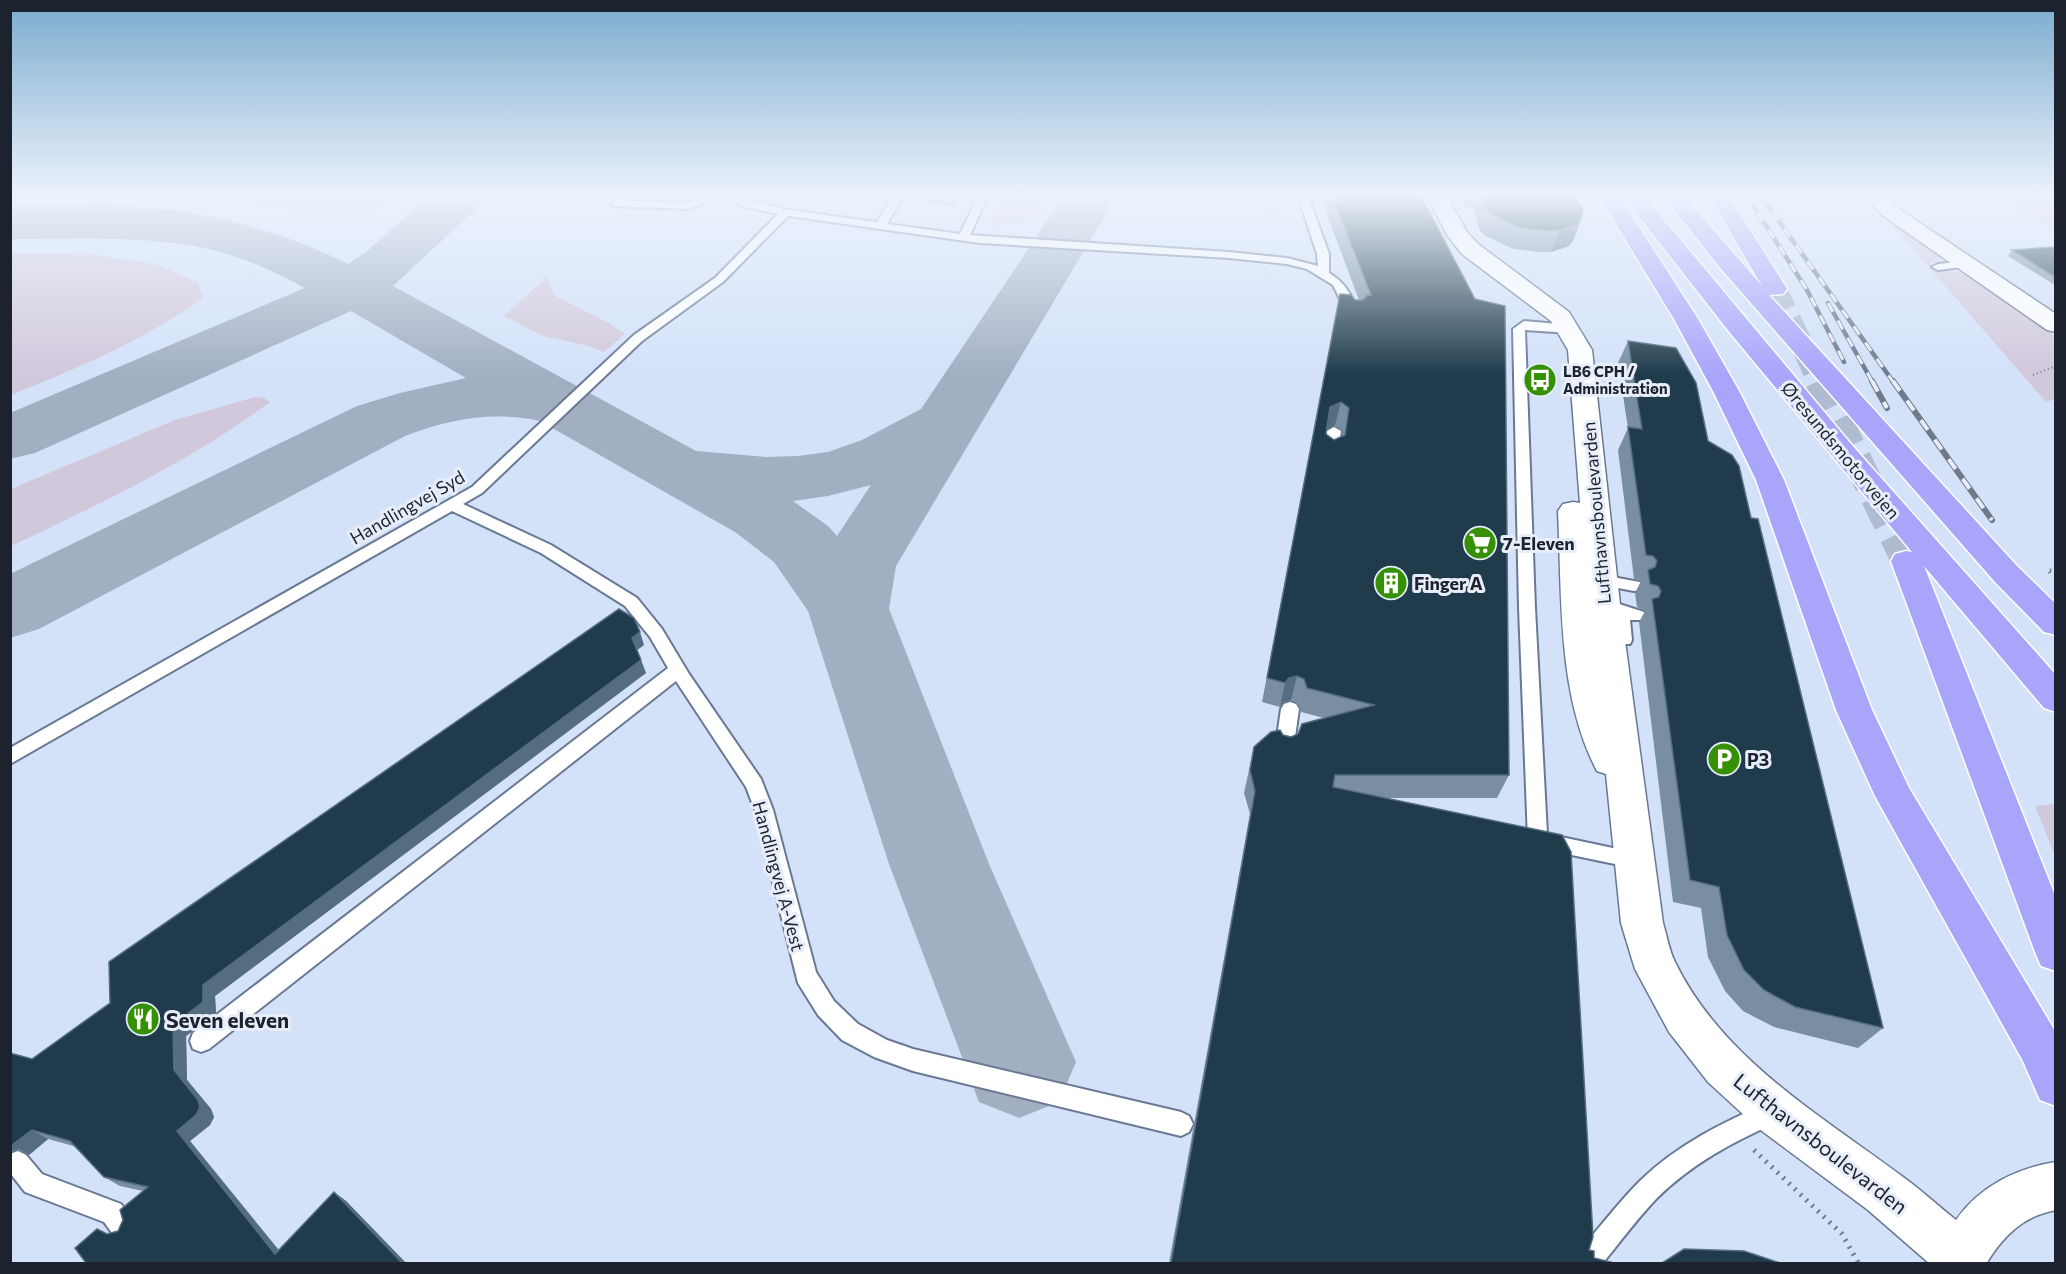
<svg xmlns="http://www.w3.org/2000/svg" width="2066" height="1274" font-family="Commissioner,sans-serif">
<rect width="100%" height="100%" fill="#d3e1f9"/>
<!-- green -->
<path fill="#d2c8db" d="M118,196H393L380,208L354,212L279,208L155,197Z
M1007,196H1047L1037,218L993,227L988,224Z
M1996,196H2055V229Z
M1887,219L1940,256L1938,261L1930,263L1942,271L1965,273L2055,336V399L2046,402Z
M84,253L158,265L198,283L203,298C144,340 78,368 11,395V254Z
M547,277L555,296L607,322L625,334L604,352L586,345L543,336L504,316Z
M255,397L264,398L270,402C191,461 100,504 11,546V489L175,420Z
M2055,804H2056L2055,856L2035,806Z"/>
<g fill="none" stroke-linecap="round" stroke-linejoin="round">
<!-- taxiway -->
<path fill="#a2aec2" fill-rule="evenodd" d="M429,196H486L478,207L393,286L696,451L766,457L798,456L828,452L862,440L921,409L1055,209L1059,196H1111L1109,209L896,566L889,609L989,864L1076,1062L1059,1102L1019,1118L979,1102L889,864L808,611L774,562L735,532L540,421C493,411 450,419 405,436L39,629L10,638V574L357,406L400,393L466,378L351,311L35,453L10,459V413L305,288C270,269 234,253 194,246C134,236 71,239 10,239V207C72,207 137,202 197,214C250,224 300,240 348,264L366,252ZM871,485L837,536L828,526L793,501L828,496Z"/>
<!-- motorway-tunnel-far1 -->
<path stroke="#aebbd0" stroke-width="23" stroke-dasharray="23 11" stroke-linecap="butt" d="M1775,289L1820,383"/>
<!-- motorway-tunnel -->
<path stroke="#aebbd0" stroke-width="29" stroke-dasharray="29 14" stroke-linecap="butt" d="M1819,381L1906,561"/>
<defs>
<path id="service" d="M618,196H629L625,201L688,203L704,196H719L689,209L613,206L612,204Z
M727,196C744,196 766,206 785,209C816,214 846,218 877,222L893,196H903L887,224L960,234L978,196H988L970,235L1229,252L1287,258L1318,266L1317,254L1298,196H1308L1329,254V273C1346,283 1352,296 1359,314L1357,317H1349L1333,285L1307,269L1287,264L1229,258L980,243L788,216L723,282L642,341L482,493L463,504L551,545L637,598L662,629L689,674L761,779L773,810L816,972L834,1001L858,1024L887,1040L913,1049L1181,1112L1189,1116L1193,1124L1189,1132L1181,1136L913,1071L874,1057L842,1040L818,1015L798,983L755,810L746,787L676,681L209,1049L201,1052L193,1049L190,1041L193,1033L668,668L650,637L625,606L541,553L452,511L10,764V748L472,487L634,335L715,278L778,214L742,206Z
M2049,196H2056V200Z
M1966,261L1970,262V266L1938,270L1932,267L1938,264Z
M1524,321L1570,325L1576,329L1570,333L1525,330L1535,608L1547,834L1641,854L1644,860L1641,866L1634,868L1538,848L1531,846L1528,840L1519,608L1513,329Z
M1334,427L1341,431L1337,458L1330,462L1323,458L1327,431Z
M1597,574L1634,581L1640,582L1642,586L1640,590L1634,591L1591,583L1589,579L1591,575Z
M1613,602L1644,612L1646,616L1644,620H1630L1632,640L1630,644H1618L1613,616L1605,608L1607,604Z
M1290,702L1296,704L1299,709L1293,751L1290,756L1284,758L1278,756L1275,751L1281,709L1284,704Z
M1770,1102L1778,1106L1782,1114L1778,1122C1734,1141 1691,1164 1656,1199C1637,1219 1620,1242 1602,1264H1573L1576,1255C1597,1231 1617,1204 1640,1181C1677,1145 1723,1122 1770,1102Z
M18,1151L26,1155L42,1174L121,1204L133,1219L136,1228L133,1237L124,1240L115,1237L104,1222L25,1192L10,1173V1154Z"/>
<path id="minor" d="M1865,196H1887L1896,207L2056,314V332L2047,330L1882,215Z"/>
<path id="tertiary" d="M1427,196H1447L1467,232L1478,244L1569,312L1592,350L1620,604L1663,923C1667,936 1669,950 1675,962C1721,1057 1818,1114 1899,1174C1919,1188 1937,1205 1956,1220C1979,1187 2016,1168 2056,1162V1210C2023,1216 2003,1236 1986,1264H1930L1868,1210L1758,1128L1708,1082L1669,1032L1635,969L1621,923L1606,774L1597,771C1557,695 1562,596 1558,511L1563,504L1573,502L1580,503L1568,350L1551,321L1462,254L1447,235Z"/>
<path id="motorway" d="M1599,196H1619L1698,319L1739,391L1784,480L1872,710L1909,788L2055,1031L2056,1106L2040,1100L2023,1061L1875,796L1836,710L1756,480L1713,391L1674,319Z
M1623,196H1644L1851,444L2056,675V712L2044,708L1924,566L2056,898V971L2041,966L2035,952L1891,561L1895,554L1906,551L1912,552L1727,329Z
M1663,196H1684L1762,286L1709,196H1729L1787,289L1783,294L1769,295L2017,566L2056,604V635L2044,632L1995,582L1723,271Z"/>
</defs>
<!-- service casing -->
<use href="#service" stroke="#697994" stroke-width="4"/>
<!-- minor casing -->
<use href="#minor" stroke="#697994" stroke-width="3"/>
<!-- tertiary casing -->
<use href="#tertiary" stroke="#697994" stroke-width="3"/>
<!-- motorway casing -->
<use href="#motorway" stroke="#fff" stroke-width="3"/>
<!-- path-far2 -->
<path stroke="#707b8c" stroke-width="2" stroke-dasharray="1 3" stroke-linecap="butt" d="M1250,196L1284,204
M1191,199L1204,196
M1267,213L1283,204
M2033,375L2056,366"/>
<!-- path-far1 -->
<path stroke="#707b8c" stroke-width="3" stroke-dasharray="1.5 4" stroke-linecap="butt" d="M2050,573L2048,570H2056"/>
<!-- path -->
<path stroke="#707b8c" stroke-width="5" stroke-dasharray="2 6" stroke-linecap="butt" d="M1754,1150L1842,1234L1859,1264"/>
<!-- service -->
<use href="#service" fill="#fff" fill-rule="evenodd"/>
<!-- minor -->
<use href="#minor" fill="#fff" fill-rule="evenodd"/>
<!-- tertiary -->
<use href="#tertiary" fill="#fff" fill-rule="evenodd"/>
<!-- motorway -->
<use href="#motorway" fill="#a9a5fb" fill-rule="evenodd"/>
<defs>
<path id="rail-far1" d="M1747,196L1807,290L1844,362
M1761,196L1894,383
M1828,303L1873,383"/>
<path id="rail" d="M1872,381L1887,408
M1893,381L1992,520"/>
</defs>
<!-- rail-far1 casing -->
<use href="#rail-far1" stroke="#707a8b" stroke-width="4.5"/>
<!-- rail casing -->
<use href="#rail" stroke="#707a8b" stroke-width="6"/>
<!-- rail-far1 -->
<use href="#rail-far1" stroke="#e7eefa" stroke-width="3" stroke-dasharray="10" stroke-linecap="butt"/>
<!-- rail -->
<use href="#rail" stroke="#e7eefa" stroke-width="4" stroke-dasharray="12" stroke-linecap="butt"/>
</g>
<!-- wall -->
<path fill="#798ea2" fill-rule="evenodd" d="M923,196H960L954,206L924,203Z
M1320,196H1421L1509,775L1497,798H1386L1589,1250L1594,1258L1614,1263H1169L1250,814L1244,793L1254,747L1283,735L1291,737L1298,734L1324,718L1301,712L1298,703L1291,700L1283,702L1280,707L1262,702L1340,294L1355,300H1359ZM1335,425L1343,431L1342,436L1334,440L1326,434L1327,430Z
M1461,196H1575L1573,241L1569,246L1551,252H1539L1513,249L1484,235L1479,229L1474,208H1466Z
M2055,247V285L2008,256L2012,250Z
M1628,341L1708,441L1751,518L1883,1028L1858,1048L1774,1027L1743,1011L1725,991L1708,957L1701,908L1673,902L1639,622L1645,611L1637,607L1635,593L1641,581L1640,580L1634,579L1618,450L1628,428L1618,363Z
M644,645L637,650L646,673L215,996L216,1013L186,1036L187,1080L211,1109L214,1117L210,1125L190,1141L279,1250L334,1192L346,1201L406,1263L107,1234L118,1231L143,1191L120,1186L104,1177L77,1147L48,1139L29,1155L19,1149L32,1059Z"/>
<!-- shaded-wall -->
<path fill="#556d80" d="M953,196H960L954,206Z
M1581,220L1573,241L1569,246L1551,252L1559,230Z
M1341,402L1335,425L1325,431L1330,407Z
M640,632L644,645L636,651L632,638Z
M641,660L646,673L215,996L216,1013L186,1036L187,1080L211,1109L214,1117L210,1125L190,1141L288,1262L275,1254L177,1131L173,1025L203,985Z
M1297,676L1291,700L1283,702L1280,707L1285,683L1289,678Z
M32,1130L48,1139L29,1155L19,1149L10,1152V1144Z
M334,1192L346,1201L406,1263H402Z"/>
<!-- building -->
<path fill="#1f3b4c" stroke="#556d80" stroke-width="1.5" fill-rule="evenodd" d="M1332,196H1421L1475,299L1505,306L1509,775H1335L1333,787L1562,835L1571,852L1593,1237L1589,1250L1594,1251V1258L1614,1263H1171L1255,791L1250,770L1254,747L1271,732L1280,730L1283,735L1291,737L1298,734L1302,724L1374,705L1307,688L1304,679L1297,676L1289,678L1285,683L1267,678L1340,294L1351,295L1355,300H1363L1367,295H1371ZM1341,402L1349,408L1345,435L1334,440L1326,434L1330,407Z
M1482,196H1575L1583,210L1581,220L1577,225L1559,230L1547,231L1520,228L1490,214L1485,208Z
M2055,247V277L2012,250Z
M1628,341L1676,348L1696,383L1708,441L1732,455L1739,466L1751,518L1758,519L1883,1028L1795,1007L1764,990L1744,970L1727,935L1719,887L1690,880L1652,599L1659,597L1661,591L1658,586L1650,584L1648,570L1655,567L1657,561L1653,556L1646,555L1628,427L1642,429Z
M619,609L634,618L640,632L632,638L641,660L203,985V1002L173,1025L174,1070L198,1100L200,1107L196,1115L177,1131L275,1254L334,1192L402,1263H86L75,1248L97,1229L107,1234L118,1231L123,1220L120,1210L148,1187L104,1177L70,1141L32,1130L12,1145L10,1144V1053L32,1059L110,1003L109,962Z
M1684,1249L1744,1251L1780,1263H1662Z"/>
<!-- sky -->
<linearGradient id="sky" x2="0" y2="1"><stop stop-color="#7babce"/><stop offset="0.52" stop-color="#ebf2fc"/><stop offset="1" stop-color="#ebf2fc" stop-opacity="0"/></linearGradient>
<rect width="2066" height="375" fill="url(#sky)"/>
<!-- icons -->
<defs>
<symbol id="bus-disc" viewBox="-11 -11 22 22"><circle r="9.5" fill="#359103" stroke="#e7eefa"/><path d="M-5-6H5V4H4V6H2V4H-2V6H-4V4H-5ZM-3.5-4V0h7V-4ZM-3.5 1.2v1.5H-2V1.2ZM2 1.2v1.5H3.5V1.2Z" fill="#fff"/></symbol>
<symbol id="supermarket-disc" viewBox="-11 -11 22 22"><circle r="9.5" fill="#359103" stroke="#e7eefa"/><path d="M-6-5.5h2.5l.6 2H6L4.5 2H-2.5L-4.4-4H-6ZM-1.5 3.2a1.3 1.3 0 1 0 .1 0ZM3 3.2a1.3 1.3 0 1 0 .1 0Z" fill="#fff"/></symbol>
<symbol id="building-disc" viewBox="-11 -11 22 22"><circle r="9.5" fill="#359103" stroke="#e7eefa"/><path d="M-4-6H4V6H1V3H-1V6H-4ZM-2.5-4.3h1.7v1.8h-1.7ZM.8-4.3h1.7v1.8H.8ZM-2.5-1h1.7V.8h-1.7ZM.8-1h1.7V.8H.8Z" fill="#fff"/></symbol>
<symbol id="parking-disc" viewBox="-11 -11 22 22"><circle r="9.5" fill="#359103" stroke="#e7eefa"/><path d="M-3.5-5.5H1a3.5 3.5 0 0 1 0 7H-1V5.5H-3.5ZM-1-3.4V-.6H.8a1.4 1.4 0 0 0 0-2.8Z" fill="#fff"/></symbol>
<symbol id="restaurant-disc" viewBox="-11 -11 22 22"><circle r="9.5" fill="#359103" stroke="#e7eefa"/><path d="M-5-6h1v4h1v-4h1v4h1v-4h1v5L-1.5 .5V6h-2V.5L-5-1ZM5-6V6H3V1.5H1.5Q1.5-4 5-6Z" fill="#fff"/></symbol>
</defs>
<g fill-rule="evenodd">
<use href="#bus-disc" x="1521" y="361" width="38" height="38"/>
<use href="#supermarket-disc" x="1461" y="524" width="38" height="38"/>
<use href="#building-disc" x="1372" y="564" width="38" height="38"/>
<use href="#parking-disc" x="1705" y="740" width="38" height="38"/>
<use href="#restaurant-disc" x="124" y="1000" width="38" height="38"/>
</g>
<g text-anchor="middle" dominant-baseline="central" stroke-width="6" stroke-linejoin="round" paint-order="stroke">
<!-- far-poi labels -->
<g font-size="15" font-weight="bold" fill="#1c232e" stroke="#e7eefa" text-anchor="start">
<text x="1563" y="371">LB6 CPH /<tspan x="1563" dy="17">Administration</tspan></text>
</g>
<!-- street labels -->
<g font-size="18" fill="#1c232e" stroke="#e7eefa">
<text transform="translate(1841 450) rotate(50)">Øresundsmotorvejen</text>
<text transform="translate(407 507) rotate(-30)">Handlingvej Syd</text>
<text transform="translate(1596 513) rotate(-95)">Lufthavnsboulevarden</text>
<text transform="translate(779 876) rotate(75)">Handlingvej A-Vest</text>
</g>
<!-- poi labels -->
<g font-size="18" font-weight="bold" fill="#1c232e" stroke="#e7eefa" text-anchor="start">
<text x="1503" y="543">7-Eleven</text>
<text x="1414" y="583">Finger A</text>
<text x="1747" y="759">P3</text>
</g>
<!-- near-poi labels -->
<g font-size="21" font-weight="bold" fill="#1c232e" stroke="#e7eefa" text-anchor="start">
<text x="166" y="1019">Seven eleven</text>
</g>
<!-- near-street labels -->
<g font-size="21" fill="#1c232e" stroke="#e7eefa">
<text transform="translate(1821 1143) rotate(38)">Lufthavnsboulevarden</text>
</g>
</g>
<!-- border -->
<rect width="2066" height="1274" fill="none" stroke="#1c232e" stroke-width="24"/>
</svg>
